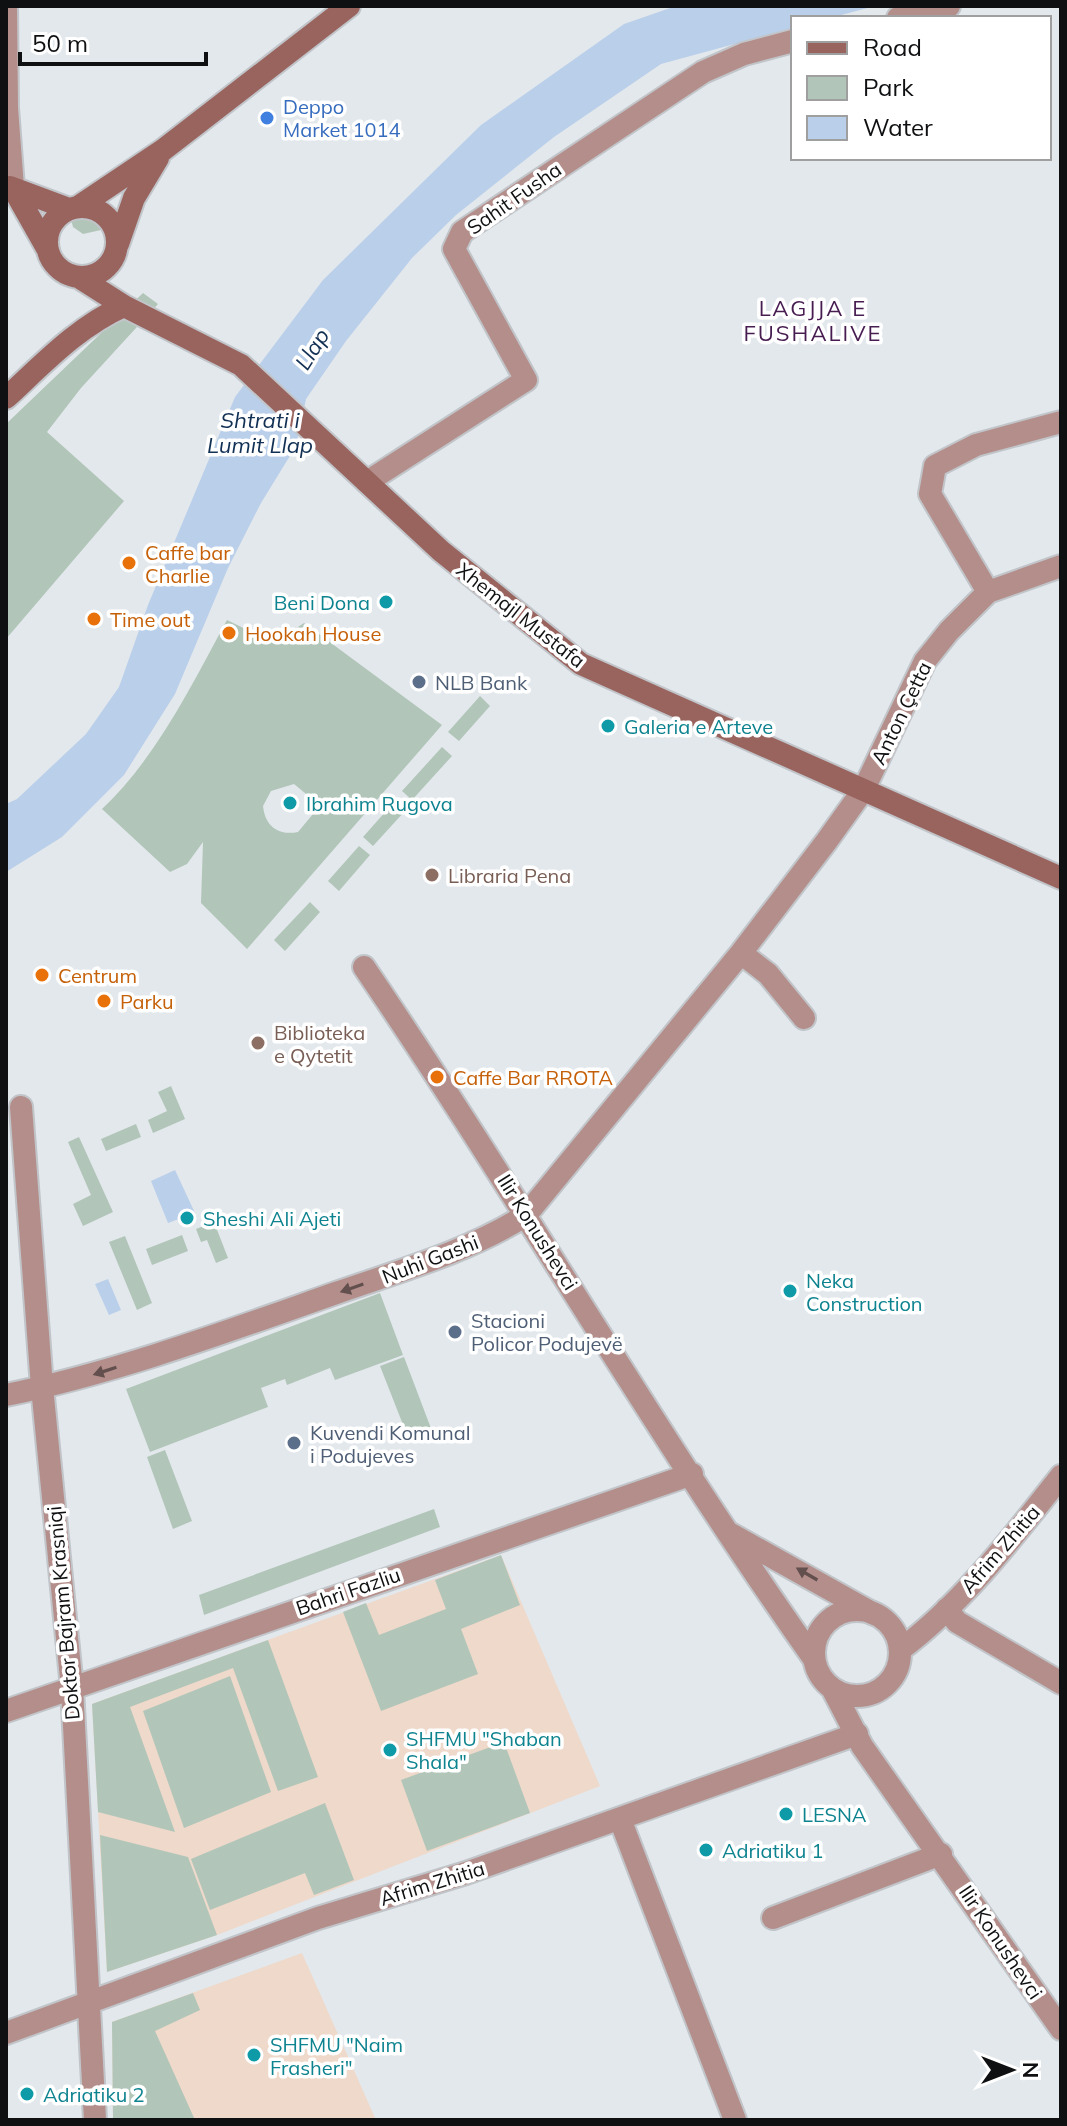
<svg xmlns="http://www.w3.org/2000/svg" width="1067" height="2126" font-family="Mulish,sans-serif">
<rect width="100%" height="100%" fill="#e3e8ec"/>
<!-- education -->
<path fill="#eed9cb" d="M501,1555L600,1786L217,1935L107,1972L92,1704Z
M302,1953L376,2120H113L112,2022Z"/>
<!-- green -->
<path fill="#b1c6b9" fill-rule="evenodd" d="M103,203L107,220L101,230L83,234L73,227L70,215Z
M143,293L158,304L81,388L47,432L124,501L6,639V424Z
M227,620L274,643L304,623L442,725L247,949L201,903L203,842L187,864L170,872L102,809C157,757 191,686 227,620ZM294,784L311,798L313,814L298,832C278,836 265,826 263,806L271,791Z
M480,696L490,706L459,741L448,732Z
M442,747L452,756L412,800L402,791Z
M394,802L405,811L373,846L363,837Z
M359,846L370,855L339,891L328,881Z
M310,902L320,912L285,951L274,940Z
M171,1086L185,1119L153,1133L148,1120L167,1111L158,1092Z
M136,1124L141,1137L106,1151L101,1139Z
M79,1137L113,1212L83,1226L73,1204L91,1195L68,1142Z
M214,1222L228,1258L216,1263L207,1240L201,1242L196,1229Z
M182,1235L188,1251L152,1265L146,1249Z
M125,1236L152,1303L137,1310L109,1242Z
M380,1293L403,1355L335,1380L330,1368L287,1385L285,1379L261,1388L268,1407L150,1452L126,1389Z
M404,1357L432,1431L409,1440L380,1366Z
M165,1450L192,1521L173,1529L147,1457Z
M434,1509L440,1527L204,1615L199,1595Z
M501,1555L520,1605L461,1629L478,1674L381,1711L343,1612L366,1603L379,1635L446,1609L435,1580Z
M268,1640L318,1777L278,1791L233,1668L130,1707L175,1832L98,1812L92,1704Z
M230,1676L271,1792L184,1828L143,1711Z
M504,1742L530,1813L427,1851L401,1780Z
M325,1803L354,1880L314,1895L305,1873L210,1910L191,1859Z
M100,1835L188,1857L217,1935L107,1972Z
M193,1993L200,2010L155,2031L195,2120H113L112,2022Z"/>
<!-- water -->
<path fill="#bacfea" d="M676,6H875L830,18H793V28L661,64L554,137L456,215L412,258L346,341L306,399L296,446L261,503L228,568L175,694L124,775L62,837L6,872V804L17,799L86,734L119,687L148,605L235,397L323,280L481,125L624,24Z
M175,1170L195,1213L168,1223L151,1181Z
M108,1279L121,1310L109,1315L95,1284Z"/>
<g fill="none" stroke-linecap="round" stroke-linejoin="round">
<defs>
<path id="minor" d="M6,6L7,108L13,188
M898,18L949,6
M367,482L526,380L454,249L462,232L703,72L744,54L793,41
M988,592L930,494L935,466L976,445L1061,422
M741,953L768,974L804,1018
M364,967C518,1194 655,1434 814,1659
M21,1107L42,1387L72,1688L95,2120
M6,1395C118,1372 228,1331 336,1293C399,1271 470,1251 526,1215L741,953L826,842L864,789L925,661L949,631L988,592L1061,566
M729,1533L874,1614
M947,1609L957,1622L1061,1683
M6,1711L692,1474
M620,1819L735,2120
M773,1918L941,1854
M6,2033L318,1918L466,1873L857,1734"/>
<path id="tertiary" d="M814 1653a43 43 0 1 1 86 0a43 43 0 1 1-86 0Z
M900,1650C963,1603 1013,1537 1061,1476
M833,1690L862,1746L1061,2029"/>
<path id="secondary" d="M10,187L69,209
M13,188L48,250
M47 242a35 35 0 1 1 70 0a35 35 0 1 1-70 0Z
M78,207L163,150L349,6
M118,244L134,198L158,158
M80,278L124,306L241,365L441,551L581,664L1061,878
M6,398C43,364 77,327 124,306"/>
</defs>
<!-- minor casing -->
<use href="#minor" stroke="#c1c5c9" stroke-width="26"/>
<!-- tertiary casing -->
<use href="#tertiary" stroke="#c1c5c9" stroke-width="26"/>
<!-- secondary casing -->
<use href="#secondary" stroke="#c1c5c9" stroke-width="26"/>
<!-- minor -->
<use href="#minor" stroke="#b48e8a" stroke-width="22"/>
<!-- tertiary -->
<use href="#tertiary" stroke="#b48e8a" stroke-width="22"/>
<!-- secondary -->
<use href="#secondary" stroke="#99635e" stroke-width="22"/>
</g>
<!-- one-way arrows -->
<defs><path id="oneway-solid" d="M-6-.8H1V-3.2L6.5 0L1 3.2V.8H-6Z" transform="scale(2)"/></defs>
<g fill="#624f4e">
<use href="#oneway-solid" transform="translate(352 1288) rotate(161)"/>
<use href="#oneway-solid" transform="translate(105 1371) rotate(162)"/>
<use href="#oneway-solid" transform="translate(807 1574) rotate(-150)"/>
</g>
<!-- markers -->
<circle fill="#3f7fe0" stroke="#fff" stroke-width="3" cx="267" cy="118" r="8"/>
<g fill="#e8710a" stroke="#fff" stroke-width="3">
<circle cx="129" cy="563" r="8"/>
<circle cx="94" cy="619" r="8"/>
<circle cx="229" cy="633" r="8"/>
<circle cx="42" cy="975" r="8"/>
<circle cx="104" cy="1001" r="8"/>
<circle cx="437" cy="1077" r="8"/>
</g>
<g fill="#0f9aa8" stroke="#fff" stroke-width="3">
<circle cx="386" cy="602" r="8"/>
<circle cx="608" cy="726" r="8"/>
<circle cx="290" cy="803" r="8"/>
<circle cx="187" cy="1218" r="8"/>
<circle cx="790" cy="1291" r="8"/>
<circle cx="390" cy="1750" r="8"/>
<circle cx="786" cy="1814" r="8"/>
<circle cx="706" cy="1850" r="8"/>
<circle cx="254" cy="2055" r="8"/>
<circle cx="27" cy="2094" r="8"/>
</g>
<g fill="#5c6f8a" stroke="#fff" stroke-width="3">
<circle cx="419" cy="682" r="8"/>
<circle cx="455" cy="1332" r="8"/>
<circle cx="294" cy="1443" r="8"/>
</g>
<g fill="#8d6e63" stroke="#fff" stroke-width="3">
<circle cx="432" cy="875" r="8"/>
<circle cx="258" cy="1043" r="8"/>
</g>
<g text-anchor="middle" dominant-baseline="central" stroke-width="7" stroke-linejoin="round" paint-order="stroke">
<!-- shop labels -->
<g font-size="20" fill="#366cbe" stroke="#fff" text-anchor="start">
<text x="283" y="106">Deppo<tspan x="283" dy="23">Market 1014</tspan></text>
</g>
<!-- street labels -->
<g font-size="20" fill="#0f1012" stroke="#fff">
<text transform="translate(514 198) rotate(-35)">Sahit Fusha</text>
<text transform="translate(521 615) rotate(38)">Xhemajl Mustafa</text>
<text transform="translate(901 713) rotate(-64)">Anton Çetta</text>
<text transform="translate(538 1232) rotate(58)">Ilir Konushevci</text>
<text transform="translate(430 1259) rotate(-21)">Nuhi Gashi</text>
<text transform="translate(1000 1549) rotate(-49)">Afrim Zhitia</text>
<text transform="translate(348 1591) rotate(-19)">Bahri Fazliu</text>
<text transform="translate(63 1613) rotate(-95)">Doktor Bajram Krasniqi</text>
<text transform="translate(432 1883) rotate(-17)">Afrim Zhitia</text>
<text transform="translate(1001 1942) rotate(56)">Ilir Konushevci</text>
</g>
<!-- food labels -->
<g font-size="20" fill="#c56008" stroke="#fff" text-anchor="start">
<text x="145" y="552">Caffe bar<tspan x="145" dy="23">Charlie</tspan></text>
<text x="110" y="619">Time out</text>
<text x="245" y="633">Hookah House</text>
<text x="58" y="975">Centrum</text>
<text x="120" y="1001">Parku</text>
<text x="453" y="1077">Caffe Bar RROTA</text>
</g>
<!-- culture labels -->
<g font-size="20" fill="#0d838f" stroke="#fff" text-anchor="start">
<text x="370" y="602" text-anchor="end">Beni Dona</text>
<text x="624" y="726">Galeria e Arteve</text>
<text x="306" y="803">Ibrahim Rugova</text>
<text x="203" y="1218">Sheshi Ali Ajeti</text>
<text x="806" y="1280">Neka<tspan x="806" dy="23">Construction</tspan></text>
<text x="406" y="1738">SHFMU "Shaban<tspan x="406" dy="23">Shala"</tspan></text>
<text x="802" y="1814">LESNA</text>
<text x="722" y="1850">Adriatiku 1</text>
<text x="270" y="2044">SHFMU "Naim<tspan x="270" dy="23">Frasheri"</tspan></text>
<text x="43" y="2094">Adriatiku 2</text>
</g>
<!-- service labels -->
<g font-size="20" fill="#4e5e75" stroke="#fff" text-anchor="start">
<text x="435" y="682">NLB Bank</text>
<text x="471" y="1320">Stacioni<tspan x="471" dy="23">Policor Podujevë</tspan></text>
<text x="310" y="1432">Kuvendi Komunal<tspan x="310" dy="23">i Podujeves</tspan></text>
</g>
<!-- education labels -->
<g font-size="20" fill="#785e54" stroke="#fff" text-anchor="start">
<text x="448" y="875">Libraria Pena</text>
<text x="274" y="1032">Biblioteka<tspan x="274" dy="23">e Qytetit</tspan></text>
</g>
<!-- neighbourhood labels -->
<g font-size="22" letter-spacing="2" fill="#471c50" stroke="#fff">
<text x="813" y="308">LAGJJA E<tspan x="813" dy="25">FUSHALIVE</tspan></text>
</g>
<!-- water labels -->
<g font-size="22" font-style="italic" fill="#113054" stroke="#fff">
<text transform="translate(312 349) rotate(-58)">Llap</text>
<text x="260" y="420">Shtrati i<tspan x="260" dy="25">Lumit Llap</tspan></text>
</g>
</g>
<!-- border -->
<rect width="1067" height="2126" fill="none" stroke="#0f1012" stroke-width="16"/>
<!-- legend -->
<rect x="791" y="16" width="260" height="144" fill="#ffffff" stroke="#9f9fa0" stroke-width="2"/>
<rect x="807" y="42" width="40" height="12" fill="#99635e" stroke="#9f9fa0" stroke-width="2"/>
<text x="863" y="56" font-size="24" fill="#0f1012">Road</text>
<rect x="807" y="76" width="40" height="24" fill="#b1c6b9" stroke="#9f9fa0" stroke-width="2"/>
<text x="863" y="96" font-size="24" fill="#0f1012">Park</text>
<rect x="807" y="116" width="40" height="24" fill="#bacfea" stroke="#9f9fa0" stroke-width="2"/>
<text x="863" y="136" font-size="24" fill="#0f1012">Water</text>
<!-- north arrow -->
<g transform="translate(1011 2070) rotate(90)" stroke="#ffffff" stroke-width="6" paint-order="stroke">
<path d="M0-6L14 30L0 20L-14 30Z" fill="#0f1012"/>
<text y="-12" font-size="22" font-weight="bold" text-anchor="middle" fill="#0f1012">N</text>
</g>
<!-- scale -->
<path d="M20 52v12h186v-12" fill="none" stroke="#0f1012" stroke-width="4"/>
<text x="32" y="52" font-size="24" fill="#0f1012" stroke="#ffffff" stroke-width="6" paint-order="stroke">50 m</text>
</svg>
